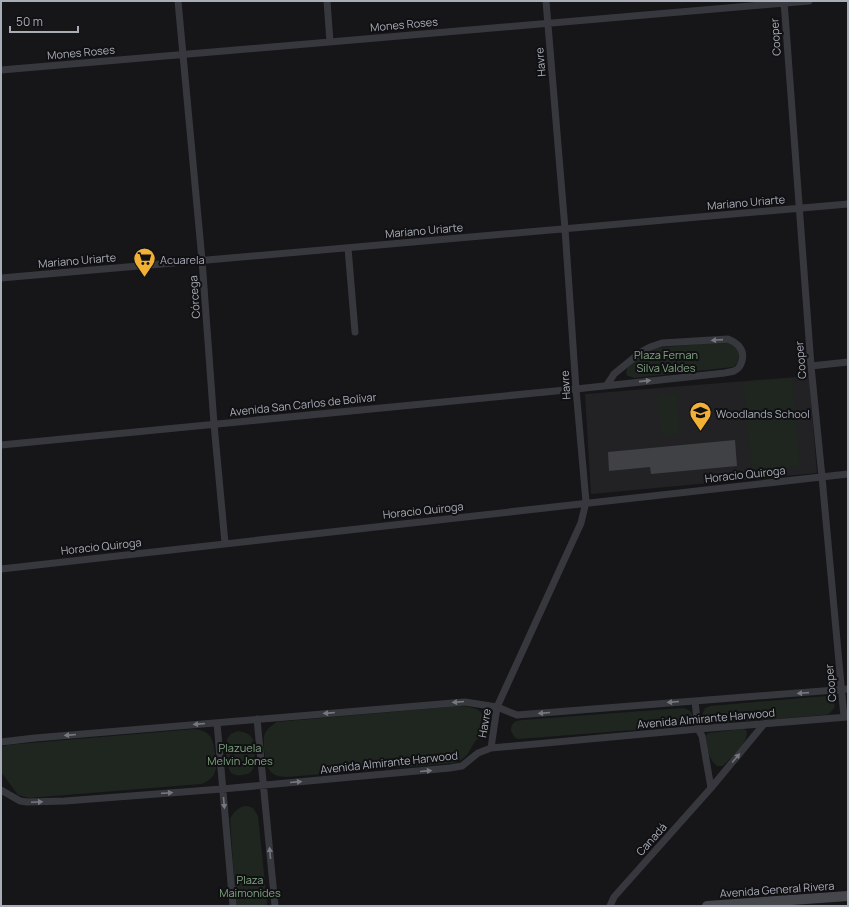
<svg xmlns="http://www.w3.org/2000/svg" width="849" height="907" font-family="Manrope,sans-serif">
<rect width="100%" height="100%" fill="#161618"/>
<!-- built -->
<path fill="#222225" d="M809,376L817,473L591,494L585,394Z"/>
<!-- green -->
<path fill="#1e261f" d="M728,341L740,350L739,362L733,367L634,378L628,376L626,374L627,368L629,365L647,351L657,348Z
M792,378L800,466L752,471L743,383Z
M677,395L680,434L661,436L658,396Z
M826,696C832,697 833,701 835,707L829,714L825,715L711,724L703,719V713L705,708L710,706Z
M459,706C470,707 484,707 484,722C485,726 484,731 482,734C480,737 476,740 474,743C468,753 467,758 455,763L287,777C267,777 266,765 264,749C264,744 263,738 265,733C268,728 272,725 277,722Z
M683,708C692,710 695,715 691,724L684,726L519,739L515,738L511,731C511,723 514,721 522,720Z
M195,729C212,731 214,741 215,756C216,761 217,767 215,772C213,778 207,782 201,784L29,798L18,795L1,772V747L7,745Z
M742,729L746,730C751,741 730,758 723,766H717C708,759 706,746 706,735L709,733Z
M238,731C245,732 251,734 253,740C254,752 260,774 243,775C239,776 235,775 231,773C227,767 227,761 226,754C225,743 226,734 238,731Z
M247,806L253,808L258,816L267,902L266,906L236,905L230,819C234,811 238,807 247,806Z"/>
<!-- building -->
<path fill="#404145" d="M735,440L737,466L651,474L650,467L609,471L608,452Z"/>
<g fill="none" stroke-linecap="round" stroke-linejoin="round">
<!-- street -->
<path stroke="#37383d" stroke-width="7" d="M178,1L202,260L214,424L225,543
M327,1L330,42
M784,1L811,366L822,477L844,717
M1,70L809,1
M348,248L355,332
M1,278L848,204
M811,366L848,362
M1,445L576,389L725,373C728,372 732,372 734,371C739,369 741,365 742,361C745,350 738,343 728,339L662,343L650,347L641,352L614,374L607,385
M1,569L848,474
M695,701L698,729L702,736L711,788
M257,719L275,906
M217,723L233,906
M1,742L35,738L465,702L497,707L517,715L848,689
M491,748L497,707L581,523L586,502L576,389L565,229L546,1
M1,790L20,801L27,802L65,801L222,789L450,768L462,766L478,753L491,748L698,729L848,717
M610,906L614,897L711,788L764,724"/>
<!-- secondary -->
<path stroke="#45474d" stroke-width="10" d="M707,906L848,896"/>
</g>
<!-- one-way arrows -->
<defs><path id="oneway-solid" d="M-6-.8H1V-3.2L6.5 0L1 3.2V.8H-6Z"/></defs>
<g fill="#757881">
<use href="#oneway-solid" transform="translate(717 340) rotate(176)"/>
<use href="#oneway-solid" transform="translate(645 381) rotate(-6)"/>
<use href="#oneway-solid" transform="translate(803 693) rotate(176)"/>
<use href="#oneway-solid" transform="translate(458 702) rotate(175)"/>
<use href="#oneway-solid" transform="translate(673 702) rotate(175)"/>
<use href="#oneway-solid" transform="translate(329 713) rotate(175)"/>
<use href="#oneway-solid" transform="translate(544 713) rotate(175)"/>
<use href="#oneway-solid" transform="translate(199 724) rotate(175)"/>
<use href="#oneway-solid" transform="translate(70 735) rotate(175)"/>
<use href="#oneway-solid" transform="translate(736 758) rotate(-50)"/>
<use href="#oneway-solid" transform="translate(426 771) rotate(-5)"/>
<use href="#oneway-solid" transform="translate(296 782) rotate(-5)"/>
<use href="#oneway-solid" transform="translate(167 793) rotate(-4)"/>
<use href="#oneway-solid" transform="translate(37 802) rotate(-2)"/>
<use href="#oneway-solid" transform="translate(224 803) rotate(85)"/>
<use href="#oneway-solid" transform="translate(270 853) rotate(-95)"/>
</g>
<!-- icons -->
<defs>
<symbol id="supermarket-pin" viewBox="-11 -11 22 30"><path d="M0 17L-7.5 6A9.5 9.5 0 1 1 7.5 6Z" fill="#f2b134" stroke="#111113"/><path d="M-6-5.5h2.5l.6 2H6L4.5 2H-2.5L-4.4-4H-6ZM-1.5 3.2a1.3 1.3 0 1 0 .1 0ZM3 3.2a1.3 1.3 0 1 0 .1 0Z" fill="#111"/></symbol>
<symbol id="school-pin" viewBox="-11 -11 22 30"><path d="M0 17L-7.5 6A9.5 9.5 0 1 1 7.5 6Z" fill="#f2b134" stroke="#111113"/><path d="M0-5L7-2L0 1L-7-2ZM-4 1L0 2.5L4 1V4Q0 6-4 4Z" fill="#111"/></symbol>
</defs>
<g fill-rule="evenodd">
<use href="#supermarket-pin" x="132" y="246" width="25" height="34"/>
<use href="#school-pin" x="688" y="400" width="25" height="34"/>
</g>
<g text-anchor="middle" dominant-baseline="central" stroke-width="4" stroke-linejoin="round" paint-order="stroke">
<!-- street labels -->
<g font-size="11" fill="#a8adb8" stroke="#111113">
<text transform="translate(404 24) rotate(-5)">Mones Roses</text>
<text transform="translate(775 37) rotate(-94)">Cooper</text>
<text transform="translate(81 52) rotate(-5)">Mones Roses</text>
<text transform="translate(540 62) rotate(-95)">Havre</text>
<text transform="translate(746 202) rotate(-5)">Mariano Uriarte</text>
<text transform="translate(424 230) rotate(-5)">Mariano Uriarte</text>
<text transform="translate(77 260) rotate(-5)">Mariano Uriarte</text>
<text transform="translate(194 297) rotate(-94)">Córcega</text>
<text transform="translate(800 360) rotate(-95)">Cooper</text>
<text transform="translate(565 385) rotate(-94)">Havre</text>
<text transform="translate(303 404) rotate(-6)">Avenida San Carlos de Bolívar</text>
<text transform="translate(745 474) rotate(-6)">Horacio Quiroga</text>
<text transform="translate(423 510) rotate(-6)">Horacio Quiroga</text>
<text transform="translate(101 546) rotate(-6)">Horacio Quiroga</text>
<text transform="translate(830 683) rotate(-95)">Cooper</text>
<text transform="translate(706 718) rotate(-5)">Avenida Almirante Harwood</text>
<text transform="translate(484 723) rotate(-80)">Havre</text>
<text transform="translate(389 762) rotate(-6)">Avenida Almirante Harwood</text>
<text transform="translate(651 839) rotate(-48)">Canadá</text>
<text transform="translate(777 889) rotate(-4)">Avenida General Rivera</text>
</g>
<!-- poi labels -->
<g font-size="11" fill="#a8adb8" stroke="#111113" text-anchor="start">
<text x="160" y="259">Acuarela</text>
<text x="716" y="413">Woodlands School</text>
</g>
<!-- park labels -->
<g font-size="11" fill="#7fa381" stroke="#111113">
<text x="666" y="354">Plaza Fernan<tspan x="666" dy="13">Silva Valdes</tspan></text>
<text x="240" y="747">Plazuela<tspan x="240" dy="13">Melvin Jones</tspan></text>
<text x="250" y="879">Plaza<tspan x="250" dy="13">Maimonides</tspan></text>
</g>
</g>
<!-- border -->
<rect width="849" height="907" fill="none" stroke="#a8adb8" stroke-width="4"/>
<!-- scale -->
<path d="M10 26v6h68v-6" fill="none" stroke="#a8adb8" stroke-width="2"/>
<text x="16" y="26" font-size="12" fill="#a8adb8" stroke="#111113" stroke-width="3" paint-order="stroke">50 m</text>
</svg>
